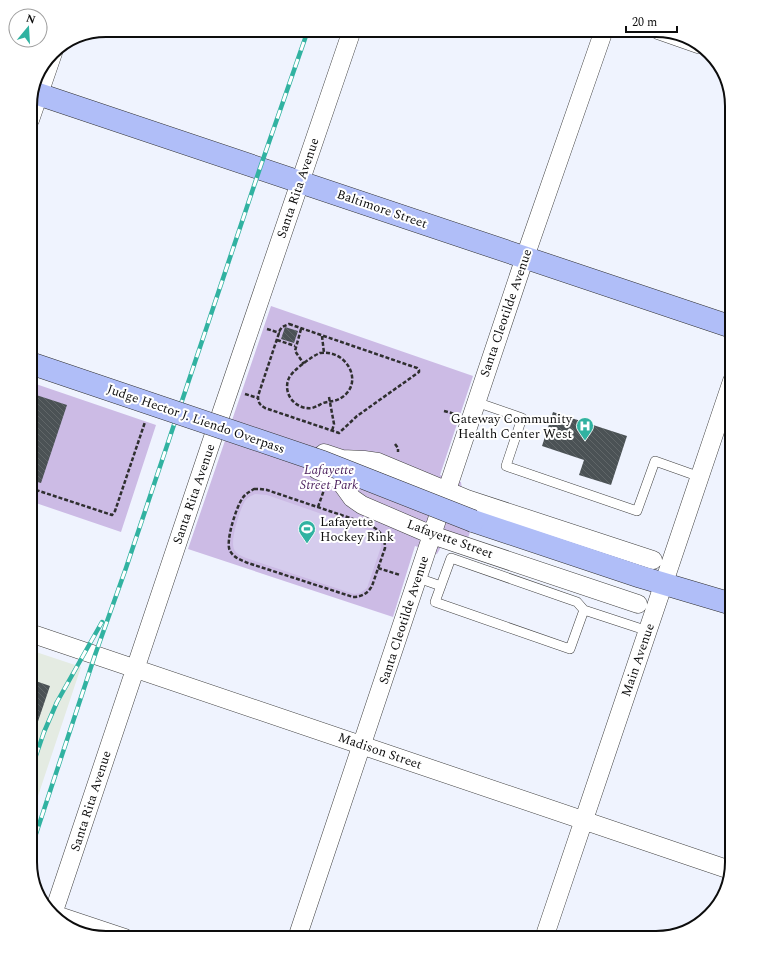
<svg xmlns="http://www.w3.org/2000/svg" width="762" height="968" font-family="Spectral,serif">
<defs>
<pattern id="building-back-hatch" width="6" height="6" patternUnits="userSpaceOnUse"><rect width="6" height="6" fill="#4b5255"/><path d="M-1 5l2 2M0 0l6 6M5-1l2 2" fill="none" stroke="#606668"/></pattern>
</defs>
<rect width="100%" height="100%" fill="#eff3fe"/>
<!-- industrial -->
<path fill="#e4ebe2" d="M30,650L81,667L30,820Z"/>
<!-- park -->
<path fill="#ccbbe5" d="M271,306L473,376L440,475L461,482L462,490L478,509L468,538L441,547L437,554L415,546L393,617L188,549Z
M30,382L156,425L121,532L30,501Z"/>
<!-- pitch -->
<path fill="#d5cced" d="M255,494L267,495L374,532C379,536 381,540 381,547L367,588L360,593L354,594L246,558C242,556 236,554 234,549C230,540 240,509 245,501C248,497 251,496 255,494Z"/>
<!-- building -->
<path fill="url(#building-back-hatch)" d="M285,327L298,331L294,343L281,339Z
M30,393L67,405L41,483L30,480Z
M553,412L627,436L611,485L579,475L584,460L542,446Z
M30,679L50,686L30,745Z"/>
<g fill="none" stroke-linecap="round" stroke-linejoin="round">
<defs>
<path id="lane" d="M476,402L522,418L506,466L637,511L655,461L700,477
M418,578L441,586
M584,610L577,602L451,558L435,602L570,649L584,610L648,631"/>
<path id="street" d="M658,30L698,44
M30,120L53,53
M324,453L342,459L364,460L378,462L467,499L653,560
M317,470L329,475L339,480L352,498L362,505L432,535L638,604
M30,633L730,870
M53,914L210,446L352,30
M53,914L125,938
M297,938L525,257L604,30
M544,938L732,381"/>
<path id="secondary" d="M32,92L732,327
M473,521L641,577L732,604"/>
</defs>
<!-- lane casing -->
<use href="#lane" stroke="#404040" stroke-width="10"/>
<!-- street casing -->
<use href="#street" stroke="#404040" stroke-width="19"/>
<!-- secondary casing -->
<use href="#secondary" stroke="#2f2f2f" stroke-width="23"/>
<!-- path -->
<path stroke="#2f2f2f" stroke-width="2.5" stroke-dasharray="4 2" stroke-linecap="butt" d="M289,324L417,368L419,370V372L357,416L339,433L265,408C260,405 258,403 258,396L280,330L282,327Z
M267,329L280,333
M301,329L295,351L304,364
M322,336L324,353
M277,340L295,346
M320,353C347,349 365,383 341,398C335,402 329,401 323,403C319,405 316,407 312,408C295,410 282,393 289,378C292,371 312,356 320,353Z
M245,394L258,398
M329,397L334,424L332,431
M444,411L455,414
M395,444L398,448V452
M30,488L112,515L115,511L145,422
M254,489H260L267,490L365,523C377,528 385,534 385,548L372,586C368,593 362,597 353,597L248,563C241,560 234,558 230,551C225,542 236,508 242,499C245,494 249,492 254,489Z
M318,507L324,490
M378,568L400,575"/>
<!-- lane -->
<use href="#lane" stroke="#fff" stroke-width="9"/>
<!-- street -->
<use href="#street" stroke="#fff" stroke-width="18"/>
<!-- secondary -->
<use href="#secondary" stroke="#b0bef8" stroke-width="22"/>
<defs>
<path id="rail" d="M30,773L44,732L57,702L102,622
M30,852L95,655L126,568L260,168L308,30"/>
</defs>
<!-- rail casing -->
<use href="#rail" stroke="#31b2a1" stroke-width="4.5"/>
<!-- rail -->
<use href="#rail" stroke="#fff" stroke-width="3" stroke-dasharray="9" stroke-linecap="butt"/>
<defs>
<path id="secondary-bridge" d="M30,363L323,462L473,521"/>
</defs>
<!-- secondary-bridge casing -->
<use href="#secondary-bridge" stroke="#2f2f2f" stroke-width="23" stroke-linecap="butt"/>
<!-- secondary-bridge -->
<use href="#secondary-bridge" stroke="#b0bef8" stroke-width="22"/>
</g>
<!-- icons -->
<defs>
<symbol id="hospital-pin" viewBox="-11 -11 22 30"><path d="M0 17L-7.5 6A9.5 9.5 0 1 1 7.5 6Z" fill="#31b2a1" stroke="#fff"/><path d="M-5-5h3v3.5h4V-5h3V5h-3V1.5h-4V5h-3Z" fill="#fff"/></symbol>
<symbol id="stadium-pin" viewBox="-11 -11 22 30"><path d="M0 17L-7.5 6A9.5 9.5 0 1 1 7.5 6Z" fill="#31b2a1" stroke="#fff"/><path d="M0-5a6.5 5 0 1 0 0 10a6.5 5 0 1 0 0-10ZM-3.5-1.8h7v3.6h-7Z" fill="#fff"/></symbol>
</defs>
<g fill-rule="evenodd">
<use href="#hospital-pin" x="575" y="416" width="20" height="27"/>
<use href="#stadium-pin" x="297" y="519" width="20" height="27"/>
</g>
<g text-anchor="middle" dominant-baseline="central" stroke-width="4" stroke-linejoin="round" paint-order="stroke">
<!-- street labels -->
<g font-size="13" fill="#0d0d0d" stroke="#fff">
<text transform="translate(298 188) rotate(-71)">Santa Rita Avenue</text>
<text transform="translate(382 209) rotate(19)">Baltimore Street</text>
<text transform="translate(506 313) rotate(-71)">Santa Cleotilde Avenue</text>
<text transform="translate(196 419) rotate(19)">Judge Hector J. Liendo Overpass</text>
<text transform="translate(194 494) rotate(-71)">Santa Rita Avenue</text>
<text transform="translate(450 539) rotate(20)">Lafayette Street</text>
<text transform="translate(404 620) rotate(-72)">Santa Cleotilde Avenue</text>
<text transform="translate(638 660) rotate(-71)">Main Avenue</text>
<text transform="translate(380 751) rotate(19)">Madison Street</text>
<text transform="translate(91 801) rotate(-72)">Santa Rita Avenue</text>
</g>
<!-- poi labels -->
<g font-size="13" fill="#0d0d0d" stroke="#fff" text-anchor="end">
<text x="572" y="419">Gateway Community<tspan x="572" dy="15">Health Center West</tspan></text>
<text x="320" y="522" text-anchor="start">Lafayette<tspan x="320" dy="15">Hockey Rink</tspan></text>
</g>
<!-- park labels -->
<g font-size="13" font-style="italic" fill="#4e2360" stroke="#fff">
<text x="329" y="470">Lafayette<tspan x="329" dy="15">Street Park</tspan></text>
</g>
</g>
<!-- crop -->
<path d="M0 0H762V968H0ZM106 37H656A69 69 0 0 1 725 106V862A69 69 0 0 1 656 931H106A69 69 0 0 1 37 862V106A69 69 0 0 1 106 37Z" fill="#fff" fill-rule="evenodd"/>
<path fill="none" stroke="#0d0d0d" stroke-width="2" d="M106 37H656A69 69 0 0 1 725 106V862A69 69 0 0 1 656 931H106A69 69 0 0 1 37 862V106A69 69 0 0 1 106 37Z"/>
<!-- north arrow -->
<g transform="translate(28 28) rotate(18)"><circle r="19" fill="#ffffff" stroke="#9e9e9e"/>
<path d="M0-3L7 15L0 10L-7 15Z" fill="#31b2a1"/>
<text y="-6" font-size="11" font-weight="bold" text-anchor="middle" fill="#0d0d0d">N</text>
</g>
<!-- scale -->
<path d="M626 26v6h51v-6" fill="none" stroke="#0d0d0d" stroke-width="2"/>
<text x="632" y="26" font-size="12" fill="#0d0d0d" stroke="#ffffff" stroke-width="3" paint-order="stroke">20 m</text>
</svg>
